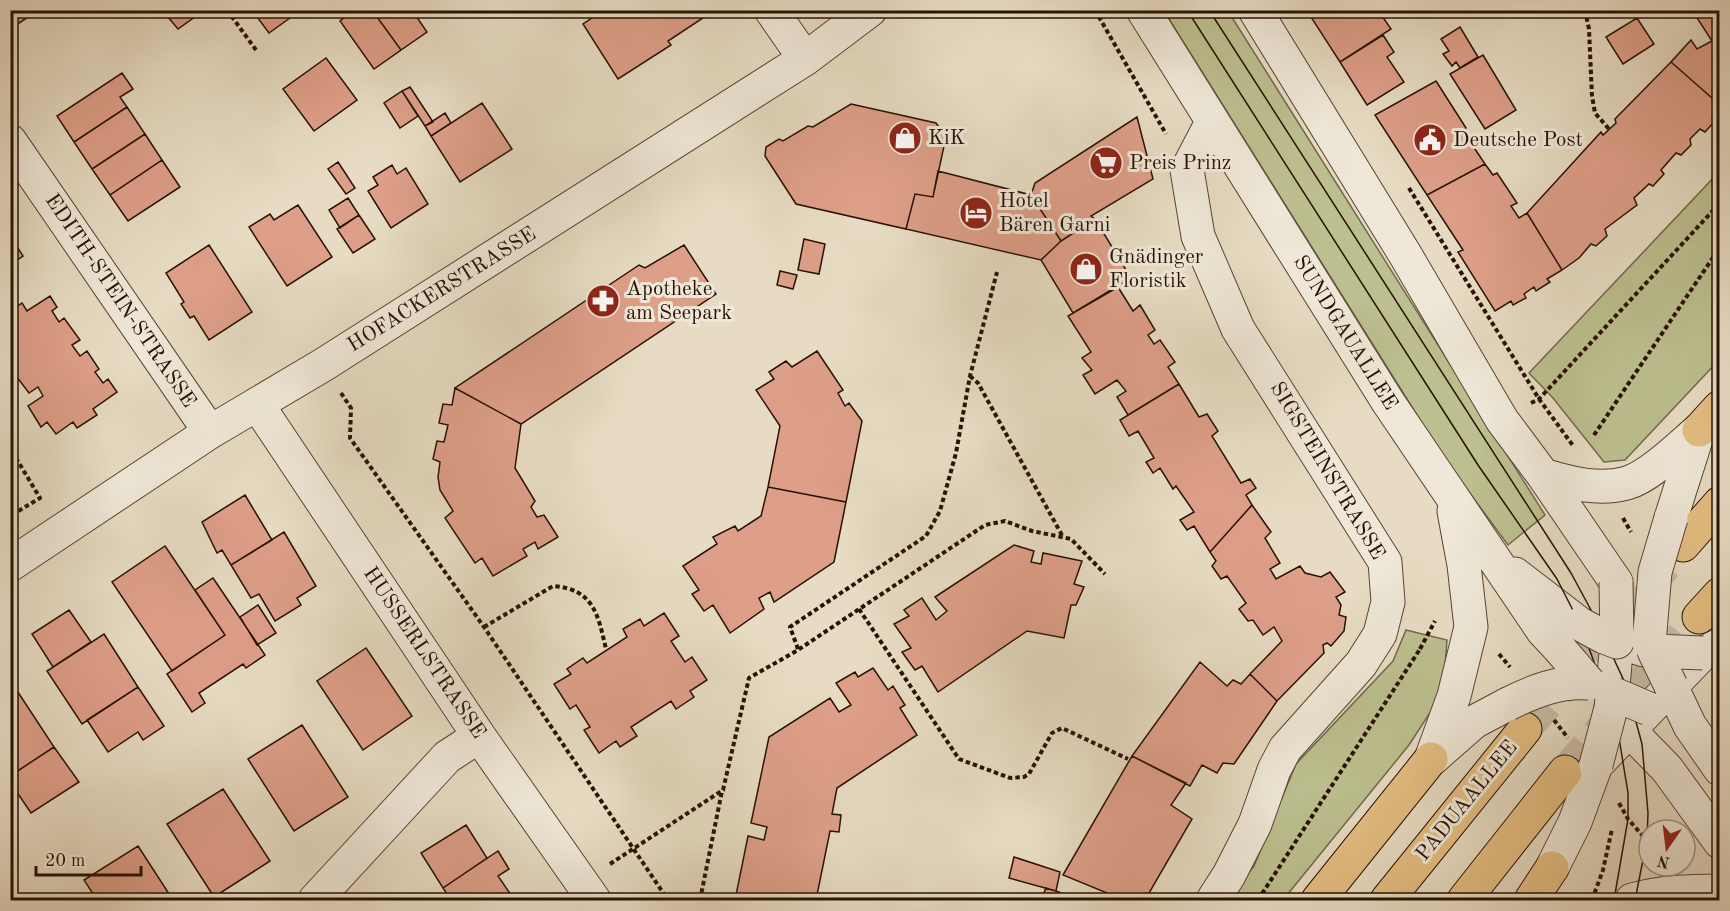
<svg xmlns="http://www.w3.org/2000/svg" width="1730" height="911" font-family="'Old Standard TT',serif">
<rect width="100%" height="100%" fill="#e7dcc3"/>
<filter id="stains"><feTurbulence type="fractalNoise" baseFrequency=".00333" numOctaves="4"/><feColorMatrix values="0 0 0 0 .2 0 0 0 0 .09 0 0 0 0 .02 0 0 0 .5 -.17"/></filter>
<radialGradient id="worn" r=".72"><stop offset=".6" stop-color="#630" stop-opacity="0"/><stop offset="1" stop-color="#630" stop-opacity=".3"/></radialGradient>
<!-- green -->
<path fill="#bcbf8f" stroke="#72684a" stroke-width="1.5" d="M1164,11H1228L1545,515L1508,545L1444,458Z
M1719,172V360L1625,460L1604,462L1553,398L1529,373Z
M1406,630L1447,640L1444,678L1437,702L1409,745L1283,900H1227L1254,866L1296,764L1393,661Z"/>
<!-- building -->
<path fill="#de9f89" stroke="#291005" stroke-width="1.5" d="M10,10H39L10,29Z
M162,10H203V11L178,29Z
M252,10H301L269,33Z
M354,10H372L401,50L374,69L340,21Z
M372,10H412L427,32L401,50Z
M604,10H707L709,14L668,41L671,45L618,79L583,24Z
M1314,10H1378L1391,29L1340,62L1309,14Z
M1692,10H1720V105L1671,62L1691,40L1697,49L1712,41Z
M1637,18L1654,44L1623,64L1606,37Z
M1460,27L1478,57L1460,68L1456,62L1452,66L1443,54L1449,51L1441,39Z
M1383,35L1394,52L1387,57L1404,82L1367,105L1340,62Z
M1483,55L1516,110L1485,129L1450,74Z
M326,58L357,100L314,131L283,89Z
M1671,62L1720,105V109L1712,118L1714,122L1705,132L1700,129L1690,139L1691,145L1681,155L1676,153L1661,170L1664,174L1653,186L1649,184L1634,198L1637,205L1605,229L1607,236L1596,246L1591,244L1579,258L1562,270L1527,213L1601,132L1603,135L1616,123L1615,119Z
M122,73L133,89L120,97L127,107L74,142L57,116Z
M1436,81L1466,128L1463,131L1485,164L1427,195L1375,115Z
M410,87L433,122L425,126L402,91Z
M402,91L418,116L400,128L384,103Z
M482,103L512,149L460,182L431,136Z
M851,104L936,123L946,137L933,197L915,194L906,229L796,204L765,156L766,147L779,139L783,141L808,126L813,127Z
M127,107L145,134L92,169L74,142Z
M445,113L451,123L431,136L425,126Z
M1137,117L1153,179L1091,216L1095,219L1061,241L1031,195L1035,183Z
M145,134L162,160L110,195L92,169Z
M162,160L180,187L128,221L110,195Z
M338,162L355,188L346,194L328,169Z
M1485,164L1493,175L1497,173L1517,203L1511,206L1519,218L1527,213L1562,270L1547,279L1550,282L1536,291L1534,287L1524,294L1526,298L1513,305L1511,301L1495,311L1458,252L1463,250L1427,195Z
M392,165L397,174L406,168L428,204L391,228L368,191L378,185L373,177Z
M938,171L1031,195L1061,241L1041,260L906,229L915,194L933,197Z
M348,198L359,215L340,228L329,210Z
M298,205L332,257L287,286L249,227L270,214L274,220Z
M359,215L375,239L353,253L337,229Z
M1095,219L1131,278L1073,313L1041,260L1061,241Z
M804,239L825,244L819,274L798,270Z
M14,242L23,256L10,265V245Z
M209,245L252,312L209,340L194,316L190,318L181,304L184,302L166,273Z
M684,245L716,294L521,424L455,388L639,265L645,268Z
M780,271L797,275L793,289L777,285Z
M1118,287L1133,311L1140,305L1155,330L1148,335L1154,344L1160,340L1175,362L1168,367L1179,384L1128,415L1117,397L1126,391L1117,380L1095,394L1083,375L1092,370L1082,358L1091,352L1068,316Z
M50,296L57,307L52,311L59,322L64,318L80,340L72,345L80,356L87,351L99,369L95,372L103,383L108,379L117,392L93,409L97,415L77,428L73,422L56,434L47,422L41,427L28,406L43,396L38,387L29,393L10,368V311L22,303L27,311Z
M817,351L843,390L838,393L845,406L849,403L862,421L846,502L768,487L780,426L756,390L774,379L769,372L786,361L792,367Z
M1179,384L1199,417L1207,414L1218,431L1212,436L1241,483L1250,479L1256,488L1246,495L1252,505L1210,552L1194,526L1187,530L1180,520L1194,512L1176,486L1173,489L1160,468L1153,473L1146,462L1154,458L1138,431L1129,436L1120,420Z
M455,388L521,424L515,468L535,501L531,507L537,517L544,515L558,537L538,549L535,542L523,549L527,556L493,576L482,558L475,563L445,518L453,511L440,490L438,477L440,462L433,459L437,441L444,442L448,425L439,423L443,404L452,405Z
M768,487L846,502L834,562L774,602L770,592L759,598L764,609L730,633L713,605L704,611L692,594L699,590L683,566L717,544L713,537L735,526L738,531L761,516Z
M245,495L272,540L231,565L222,550L217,553L202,522Z
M1252,505L1271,532L1265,538L1280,563L1270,569L1276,579L1300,566L1305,573L1321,577L1330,572L1345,592L1336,597L1341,605L1339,615L1346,617L1344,631L1331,646L1327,643L1323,645L1324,653L1277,701L1250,674L1282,641L1274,627L1263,635L1253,620L1248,621L1239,609L1246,603L1227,576L1221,579L1212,566L1216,561L1210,552Z
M284,532L316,586L297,598L301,605L275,621L259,594L251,598L231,565Z
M1014,545L1034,551L1031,562L1041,564L1043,553L1082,561L1074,584L1084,587L1076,605H1071L1064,638L1027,631L938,692L922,666L915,670L902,652L911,648L894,624L909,616L904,610L922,598L936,620L947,611L935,597Z
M165,546L225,635L172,671L112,582Z
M213,578L265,655L246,668L243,664L199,693L205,703L192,712L167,674L225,635L195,590Z
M258,605L276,633L257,645L240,617Z
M69,610L91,642L53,667L32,634Z
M664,613L679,636L671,641L685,662L692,657L707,680L690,691L694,697L676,709L671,701L631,727L637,736L620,747L616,741L599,753L584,730L590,727L576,705L570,709L554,684L571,674L567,669L583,658L587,663L627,637L623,629L640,619L644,626Z
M104,634L138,687L82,724L47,671Z
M366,648L412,716L363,750L317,681Z
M1200,662L1227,686L1233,680L1241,684L1250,674L1277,701L1234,764L1223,763L1217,773L1202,765L1190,786L1132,756Z
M873,668L888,690L893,686L905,705L900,708L917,735L837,788L832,814L841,815L839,832L830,831L816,900H735L748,836L764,840L767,827L751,823L769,737L830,698L839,712L851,705L836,683L855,672L858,677Z
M10,680L54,747L10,776Z
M138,687L164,726L143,740L138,732L108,752L87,720Z
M302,725L348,797L294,831L248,759Z
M54,747L79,782L31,813L10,782V776Z
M1132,756L1186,783L1171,805L1192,819L1145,900H1124L1063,875Z
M223,789L270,861L214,897L167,824Z
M466,825L487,858L443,888L421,853Z
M138,846L173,900H97L84,880Z
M498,851L509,869L498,876L511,895L503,900H451L443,888Z
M1014,857L1060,872L1056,891L1009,878Z
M1046,888L1056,891L1079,900H1041Z"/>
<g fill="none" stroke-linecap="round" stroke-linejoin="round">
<!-- highway-tunnel -->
<path stroke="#cabda6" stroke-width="33" stroke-dasharray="33 16" stroke-linecap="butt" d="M1525,729L1666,565
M1565,772L1699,617"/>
<defs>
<path id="minor" d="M771,10L805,59
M1143,10L1388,402L1543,631L1559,648
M1255,10L1406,256L1502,420L1543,475L1616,582
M1212,122L1187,170L1198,236L1238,329L1385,562L1388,602L1380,634L1361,664L1285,749L1274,770L1255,824L1229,875L1213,900
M10,141L210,432
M257,404L479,736L594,900
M1543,475C1569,483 1599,491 1627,483C1649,477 1680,446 1699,430
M1671,518L1699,430
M10,565L210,432L323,365L805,59L870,10
M1515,574L1580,624
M1671,686L1690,726L1720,769
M1611,708L1617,642L1644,650
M1629,730L1667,769L1720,842
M1433,758L1474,722L1508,704
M1431,759L1454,696L1471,627L1464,565L1454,511
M1552,868L1575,822L1596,765L1703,653L1720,645
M315,900L447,757L479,736
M1632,900C1661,892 1689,891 1720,891"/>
<path id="highway" d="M1699,430L1720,407
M1683,545L1720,503
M1699,617L1720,594
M1318,900L1431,759
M1387,900L1525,729
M1464,900L1565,772
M1531,900L1552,868"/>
</defs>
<!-- minor casing -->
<use href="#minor" stroke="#584334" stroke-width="35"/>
<!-- highway casing -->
<use href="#highway" stroke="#291005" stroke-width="35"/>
<!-- path -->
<path stroke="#291005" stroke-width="4" stroke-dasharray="4.5 3" stroke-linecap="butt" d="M227,10L256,50
M1095,10L1166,134
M1585,10L1589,29L1592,96L1595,113L1609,129
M1409,188L1539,399L1574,447
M970,376L978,383L1063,537
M341,393L351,408L350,438L484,627L668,900
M1531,403L1539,399L1720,203
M1594,435L1720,247
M10,444L16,458L40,498L10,516
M1623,518L1631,532
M859,609L959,759L1010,778L1024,777L1029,774L1052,733L1062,728L1128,759
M484,627L553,586C594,589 598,615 606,649
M798,649L790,627L926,536L940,511L956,453L970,376L997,272
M1420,649L1435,621
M1499,654L1510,667
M1619,803L1628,819L1649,843
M610,864L723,790L749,678L798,650L985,525L1005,521L1032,531L1071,539L1105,574
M700,900L722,791
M1258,900L1420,649
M1592,900L1603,870L1612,829"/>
<!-- minor -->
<use href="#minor" stroke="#efe8d8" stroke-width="33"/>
<!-- highway -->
<use href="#highway" stroke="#e4be82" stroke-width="33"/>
<!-- tram -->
<path stroke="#291005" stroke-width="1.5" d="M1187,10L1478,465L1557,579L1580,624L1611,708L1619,738L1628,793V819L1614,900
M1209,10L1571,573L1591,610L1626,685L1642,744L1648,813L1647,840L1635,900"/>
<defs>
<path id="minor-bridge" d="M1580,624L1604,637L1617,642L1616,582
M1649,643L1655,572L1671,518
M1559,648L1589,683
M1671,686L1654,651L1703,653
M1614,694L1649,709
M1508,704C1534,691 1559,681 1589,683
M1596,765L1611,708"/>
</defs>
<!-- minor-bridge casing -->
<use href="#minor-bridge" stroke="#584334" stroke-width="35" stroke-linecap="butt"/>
<!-- path-bridge -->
<path stroke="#291005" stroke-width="4" stroke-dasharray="4.5 3" stroke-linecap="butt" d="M1554,720L1568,738"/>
<!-- minor-bridge -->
<use href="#minor-bridge" stroke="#efe8d8" stroke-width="33"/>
</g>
<!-- icons -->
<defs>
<symbol id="shop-disc" viewBox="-11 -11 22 22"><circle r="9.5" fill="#8f2418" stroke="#efe8d8"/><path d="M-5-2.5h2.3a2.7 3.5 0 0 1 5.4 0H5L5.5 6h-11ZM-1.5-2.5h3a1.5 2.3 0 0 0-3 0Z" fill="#fff"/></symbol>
<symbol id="civic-disc" viewBox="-11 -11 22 22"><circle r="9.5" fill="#8f2418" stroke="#efe8d8"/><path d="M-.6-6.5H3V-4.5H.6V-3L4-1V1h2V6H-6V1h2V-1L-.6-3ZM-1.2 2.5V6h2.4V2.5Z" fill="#fff"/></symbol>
<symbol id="supermarket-disc" viewBox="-11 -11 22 22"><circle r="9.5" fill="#8f2418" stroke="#efe8d8"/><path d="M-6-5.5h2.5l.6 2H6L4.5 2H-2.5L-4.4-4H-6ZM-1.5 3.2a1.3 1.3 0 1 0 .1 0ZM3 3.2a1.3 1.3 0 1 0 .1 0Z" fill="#fff"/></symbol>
<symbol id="hotel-disc" viewBox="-11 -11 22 22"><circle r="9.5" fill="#8f2418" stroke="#efe8d8"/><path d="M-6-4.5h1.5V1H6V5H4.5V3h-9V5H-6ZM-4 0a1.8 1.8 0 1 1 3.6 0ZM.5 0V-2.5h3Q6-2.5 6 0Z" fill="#fff"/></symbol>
<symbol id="pharmacy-disc" viewBox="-11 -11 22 22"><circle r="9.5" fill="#8f2418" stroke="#efe8d8"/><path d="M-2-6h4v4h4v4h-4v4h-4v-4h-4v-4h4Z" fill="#fff"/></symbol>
</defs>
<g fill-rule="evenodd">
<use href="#shop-disc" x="886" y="119" width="38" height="38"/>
<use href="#civic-disc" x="1411" y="121" width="38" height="38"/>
<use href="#supermarket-disc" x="1087" y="144" width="38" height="38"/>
<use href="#hotel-disc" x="957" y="194" width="38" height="38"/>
<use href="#shop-disc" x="1067" y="250" width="38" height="38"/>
<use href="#pharmacy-disc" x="584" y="282" width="38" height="38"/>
</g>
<g text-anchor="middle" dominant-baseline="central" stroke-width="6" stroke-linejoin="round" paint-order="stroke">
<!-- poi labels -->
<g font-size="21" fill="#291005" stroke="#efe8d8" text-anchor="start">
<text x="928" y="138">KiK</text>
<text x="1453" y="140">Deutsche Post</text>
<text x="1129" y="163">Preis Prinz</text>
<text x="999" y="201">Hotel<tspan x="999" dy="24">Bären Garni</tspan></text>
<text x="1109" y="257">Gnädinger<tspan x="1109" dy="24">Floristik</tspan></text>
<text x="626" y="289">Apotheke<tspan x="626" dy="24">am Seepark</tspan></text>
</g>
<!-- street labels -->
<g font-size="21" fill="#291005" stroke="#efe8d8">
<text transform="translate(442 290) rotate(-32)">HOFACKERSTRASSE</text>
<text transform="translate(120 301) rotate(56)">EDITH-STEIN-STRASSE</text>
<text transform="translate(1345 333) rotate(58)">SUNDGAUALLEE</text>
<text transform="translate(1327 471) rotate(59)">SIGSTEINSTRASSE</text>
<text transform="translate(424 653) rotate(56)">HUSSERLSTRASSE</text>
<text transform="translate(1467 801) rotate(-51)">PADUAALLEE</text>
</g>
</g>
<!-- margin -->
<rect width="1730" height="911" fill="none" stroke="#e7dcc3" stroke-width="36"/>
<rect x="12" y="12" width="1706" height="887" fill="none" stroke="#291005" stroke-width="3"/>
<rect x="18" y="18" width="1694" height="875" fill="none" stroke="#291005" stroke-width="1.5"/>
<!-- north arrow -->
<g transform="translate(1667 848) rotate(194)"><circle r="28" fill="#efe8d8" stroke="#a09284" stroke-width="1.5"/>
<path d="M0-4.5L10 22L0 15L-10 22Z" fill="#8f2418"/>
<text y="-9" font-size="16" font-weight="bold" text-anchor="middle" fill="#291005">N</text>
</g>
<!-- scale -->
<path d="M36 866v9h105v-9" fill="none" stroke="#291005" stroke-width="3"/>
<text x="45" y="866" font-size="18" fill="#291005" stroke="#efe8d8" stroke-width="4.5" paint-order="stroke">20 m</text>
<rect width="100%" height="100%" filter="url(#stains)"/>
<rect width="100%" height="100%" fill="url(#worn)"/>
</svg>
